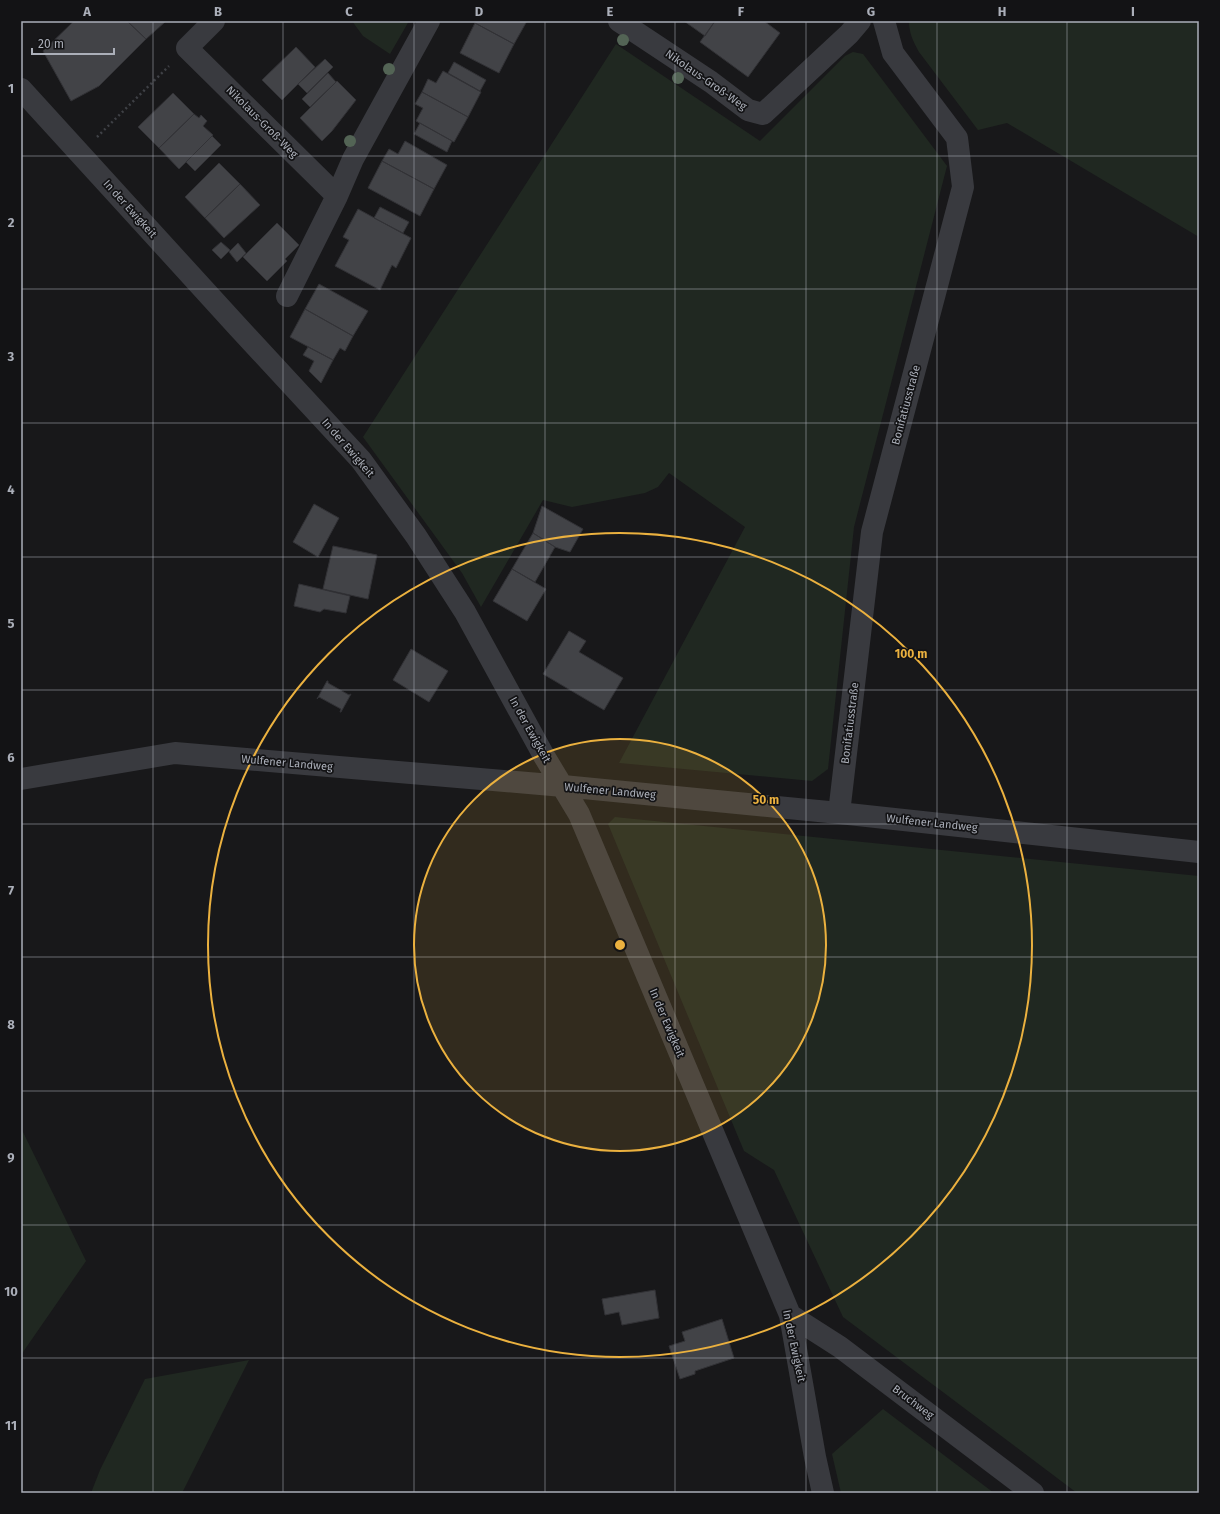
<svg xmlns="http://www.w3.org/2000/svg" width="1220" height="1514" font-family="'Fira Sans',sans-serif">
<rect width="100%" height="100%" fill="#18181a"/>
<!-- green -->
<path fill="#202821" d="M352,21H409L390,54L363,36Z
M909,21H1199V237L1007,123L978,130L919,52C913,41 909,33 909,21Z
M616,44L760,141L845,56L853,52L863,54L947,166L854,527L828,769L812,781L619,763L745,527L669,473L658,487L645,493L572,507L543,500L481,607L462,573L363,437Z
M615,817L1199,876V1493H1077L843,1317L774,1170L744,1151L608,824Z
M21,1128L86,1261L21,1355Z
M249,1360L182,1493H91L100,1470L145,1379Z
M883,1409L994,1493H841L832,1454Z"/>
<!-- building -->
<path fill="#424347" stroke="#323236" d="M74,21H127L146,39L99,86L71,101L43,51Z
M127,21H164L165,22L146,39Z
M476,21H527L514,44L475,23Z
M684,21H715L705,36Z
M715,21H764L780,33L748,77L700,42Z
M475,23L514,44L499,73L460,53Z
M296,47L315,67L282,100L262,80Z
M325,59L333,67L307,93L298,84Z
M454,62L486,80L480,91L448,73Z
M443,71L481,92L468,117L422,92L428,79L436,83Z
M328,73L336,82L310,107L302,99Z
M337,81L356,100L332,131L322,141L300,118Z
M422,92L468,117L454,142L416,121L423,108L415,104Z
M173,93L194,114L159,148L138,127Z
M194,114L199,118L201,115L207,121L203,126L213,135L179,169L159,148Z
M420,123L452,141L447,152L414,134Z
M212,136L221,145L195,171L186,162Z
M405,141L447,165L434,189L382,161L389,149L398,154Z
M382,161L434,189L420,216L368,188Z
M219,163L240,184L205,218L185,197Z
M240,184L260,205L224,238L205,218Z
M380,207L409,222L403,233L374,218Z
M358,209L411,238L396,268L392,265L380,290L335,266L349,240L343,237Z
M277,223L299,245L285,259L287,261L267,281L243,257Z
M221,242L230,250L221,259L212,250Z
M238,243L246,253L237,262L229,252Z
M319,284L368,311L353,336L305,309Z
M305,309L353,336L345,351L340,348L333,360L290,337Z
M308,347L333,360L321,383L309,371L314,361L303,355Z
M314,504L339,518L318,557L293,542Z
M542,506L583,529L570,552L555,547L533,533Z
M533,533L555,547L535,582L512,569Z
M333,546L377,555L368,599L323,589Z
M512,569L546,589L527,621L493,601Z
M299,584L350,596L346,613L324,609L320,612L294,606Z
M569,631L586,641L579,652L623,678L604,710L543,674Z
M411,649L448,671L429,702L393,680Z
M327,681H328V683L349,695L351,694L341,712H340L341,709L319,697L317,699Z
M655,1290L659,1318L622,1325L619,1312L605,1315L602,1299Z
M722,1319L734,1358L695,1371V1374L680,1379L669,1346L685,1341L682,1332Z"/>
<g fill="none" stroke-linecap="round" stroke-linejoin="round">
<!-- path -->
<path stroke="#3f4146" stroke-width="2.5" stroke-dasharray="2 3" stroke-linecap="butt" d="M97,137L169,66"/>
<!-- minor -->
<path stroke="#393a3f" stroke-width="22" d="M214,21L187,48L337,196
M619,21L711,82L748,110L763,114L849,34L860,21
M21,89L238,327L361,460L416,536L465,612L544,756L579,814L790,1315L815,1457L823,1493
M287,296L337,196L353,159L429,21
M21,779L175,753L563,786L839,813L1199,852
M839,813L872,532L963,187L957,138L893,53L884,21
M790,1315L840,1347L1033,1493"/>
</g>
<!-- trees -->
<g fill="#536455">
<circle cx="623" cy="40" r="6"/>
<circle cx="389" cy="69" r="6"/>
<circle cx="678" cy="78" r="6"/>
<circle cx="350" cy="141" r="6"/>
</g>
<!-- grid -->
<path fill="none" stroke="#abafb9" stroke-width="1" stroke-opacity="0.55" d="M153,21V1493M283,21V1493M414,21V1493M545,21V1493M675,21V1493M806,21V1493M937,21V1493M1067,21V1493M21,156H1199M21,289H1199M21,423H1199M21,557H1199M21,690H1199M21,824H1199M21,957H1199M21,1091H1199M21,1225H1199M21,1358H1199"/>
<!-- distance rings -->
<circle cx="620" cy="945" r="206" fill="#ebb13f" fill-opacity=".12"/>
<g fill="none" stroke="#ebb13f" stroke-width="2">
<circle cx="620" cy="945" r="206"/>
<circle cx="620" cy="945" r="412"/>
</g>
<g text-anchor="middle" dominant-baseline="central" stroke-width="3.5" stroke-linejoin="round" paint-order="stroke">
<!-- street labels -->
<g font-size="11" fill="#abafb9" stroke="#131315">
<text transform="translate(706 80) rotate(35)">Nikolaus-Groß-Weg</text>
<text transform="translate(262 122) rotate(45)">Nikolaus-Groß-Weg</text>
<text transform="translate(130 209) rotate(48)">In der Ewigkeit</text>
<text transform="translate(906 405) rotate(-75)">Bonifatiusstraße</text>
<text transform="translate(348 448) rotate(49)">In der Ewigkeit</text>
<text transform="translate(850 723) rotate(-83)">Bonifatiusstraße</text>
<text transform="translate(530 730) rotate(61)">In der Ewigkeit</text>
<text transform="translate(287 763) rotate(5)">Wulfener Landweg</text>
<text transform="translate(610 791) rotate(5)">Wulfener Landweg</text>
<text transform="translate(932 823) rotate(6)">Wulfener Landweg</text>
<text transform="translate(667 1023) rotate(67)">In der Ewigkeit</text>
<text transform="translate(794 1346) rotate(78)">In der Ewigkeit</text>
<text transform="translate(913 1402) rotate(37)">Bruchweg</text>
</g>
</g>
<circle cx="620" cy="945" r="6" fill="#ebb13f" stroke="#131315" stroke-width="2"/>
<g font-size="12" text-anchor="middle" font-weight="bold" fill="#ebb13f" stroke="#131315" stroke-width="3.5" stroke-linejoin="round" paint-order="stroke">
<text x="911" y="658">100 m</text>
<text x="766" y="804">50 m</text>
</g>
<!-- border -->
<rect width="1220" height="1514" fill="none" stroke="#131315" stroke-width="44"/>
<!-- scale -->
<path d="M32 48v6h82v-6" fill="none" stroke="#abafb9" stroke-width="2"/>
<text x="38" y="48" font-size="12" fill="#abafb9" stroke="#131315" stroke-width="3" paint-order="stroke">20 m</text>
<rect x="22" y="22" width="1176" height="1470" fill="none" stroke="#abafb9" stroke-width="1.5"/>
<g font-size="13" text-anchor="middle" font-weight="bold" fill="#abafb9">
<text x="87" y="16">A</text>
<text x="218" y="16">B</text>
<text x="349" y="16">C</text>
<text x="479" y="16">D</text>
<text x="610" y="16">E</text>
<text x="741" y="16">F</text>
<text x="871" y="16">G</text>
<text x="1002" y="16">H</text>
<text x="1133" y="16">I</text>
<text x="11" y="93">1</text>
<text x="11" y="227">2</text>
<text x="11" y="361">3</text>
<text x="11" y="494">4</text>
<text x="11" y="628">5</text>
<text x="11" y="762">6</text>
<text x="11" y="895">7</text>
<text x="11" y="1029">8</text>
<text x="11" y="1162">9</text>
<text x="11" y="1296">10</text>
<text x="11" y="1430">11</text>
</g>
</svg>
